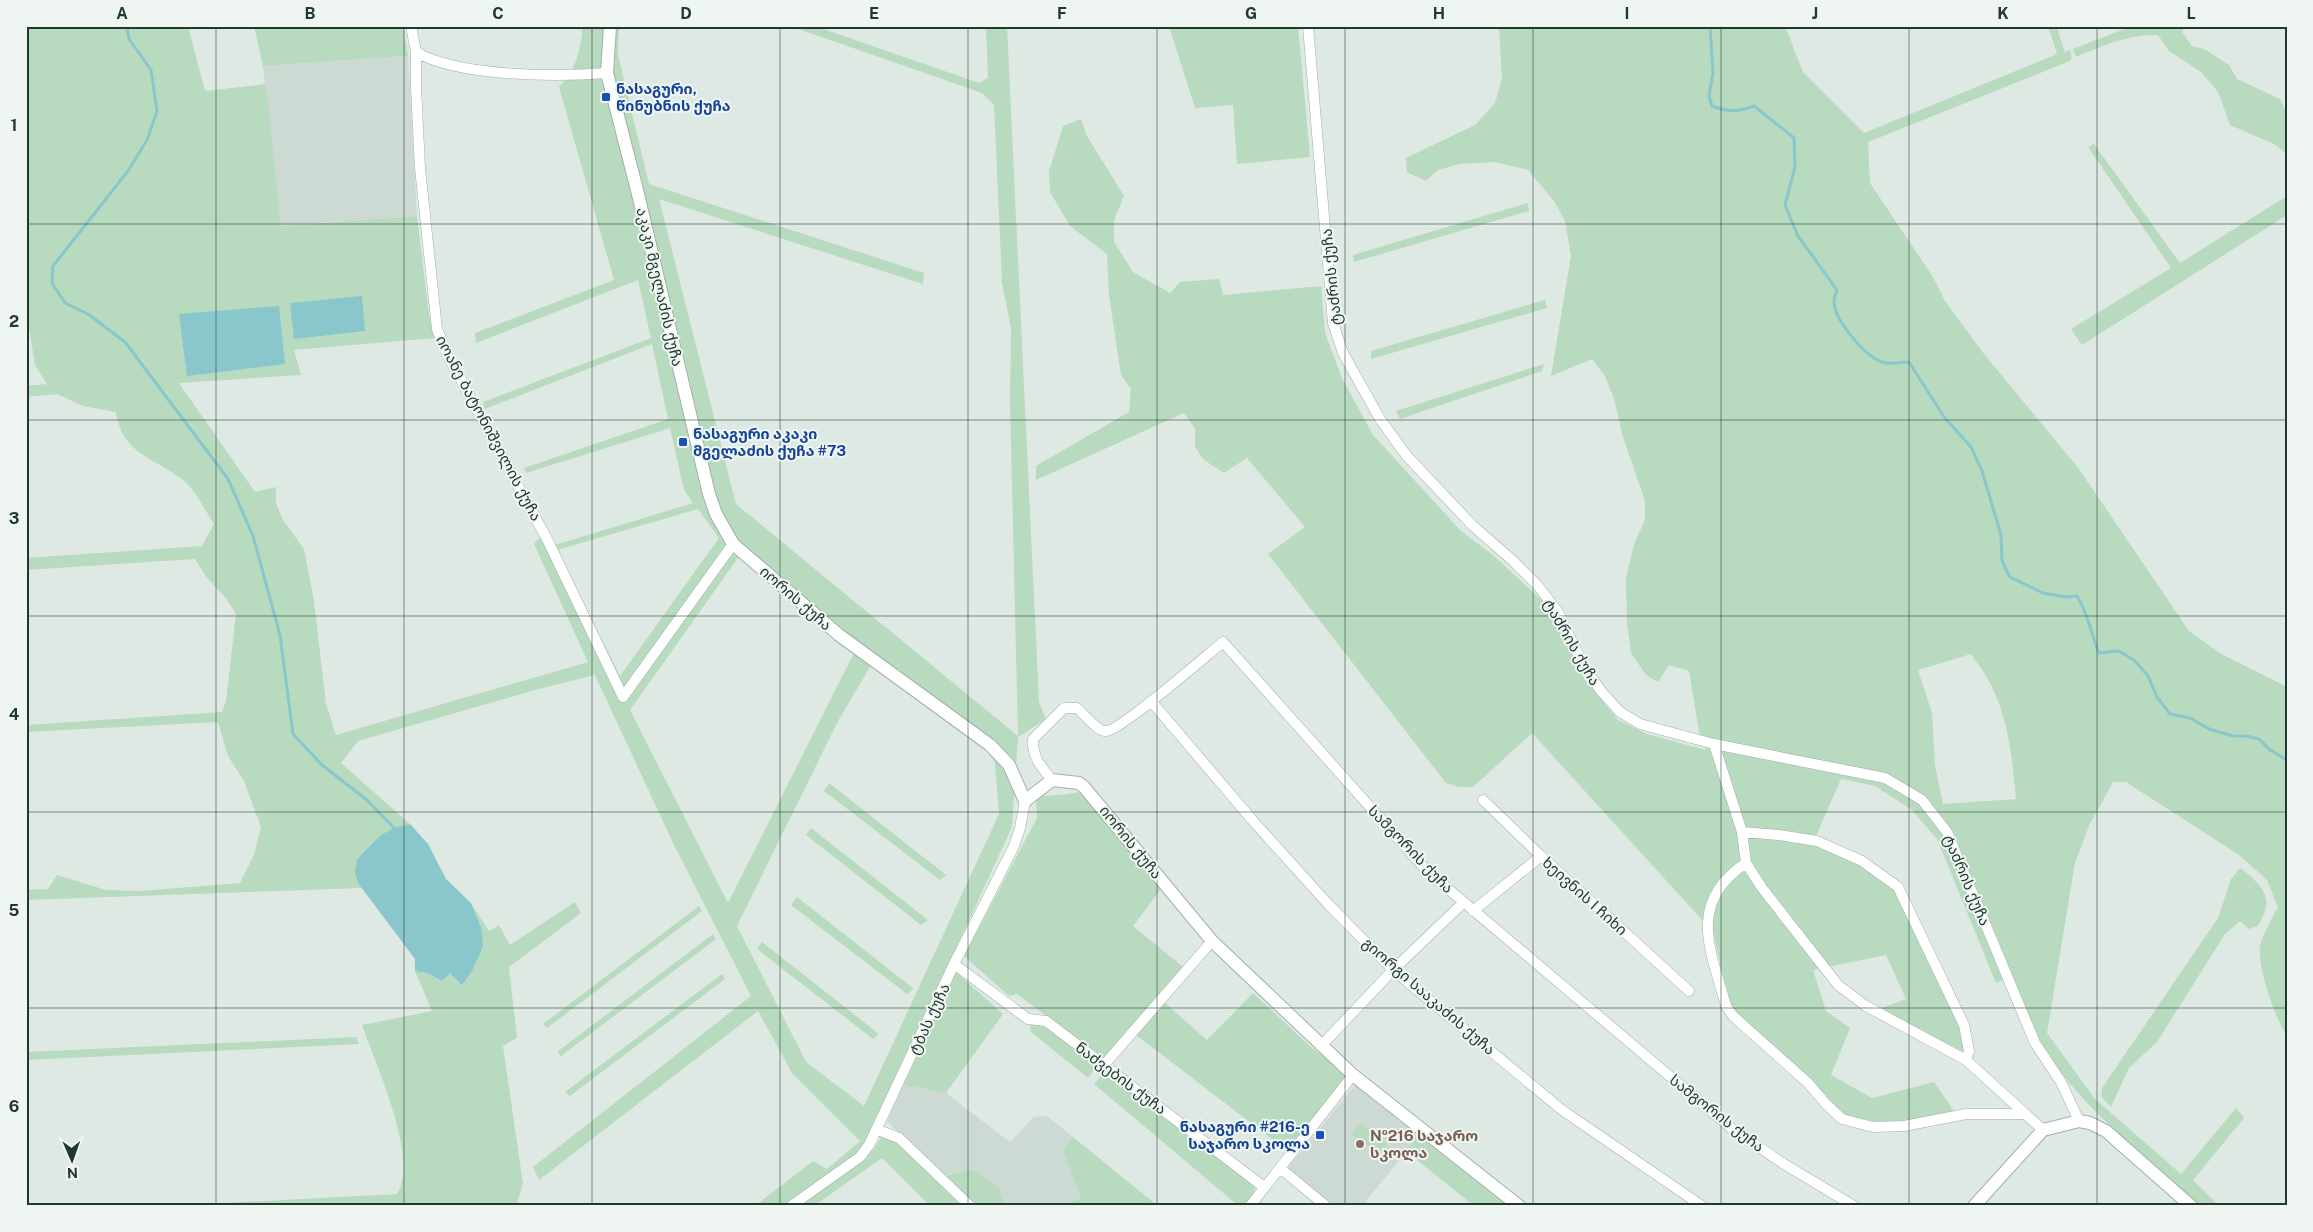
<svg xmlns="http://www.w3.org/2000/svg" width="2313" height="1232" font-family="'Public Sans','Noto Sans Georgian',sans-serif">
<rect width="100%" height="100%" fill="#dfe9e4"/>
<!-- built -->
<path fill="#cdd9d3" d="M408,56L417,216L281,226L263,66Z
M903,1085L946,1093L1010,1142L1034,1117L1047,1116L1073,1137L1063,1150L1081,1198L1062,1206H1006L999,1188L971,1169L942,1177L887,1121Z
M1355,1085L1419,1136L1362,1206H1332L1287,1169Z"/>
<!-- green -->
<path fill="#b8dabf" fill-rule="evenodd" d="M26,26H188L205,91L266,84L281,226L417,216L429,315L435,338L294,350L301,375L179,383L255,492L276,487V503L283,520L304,549L314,601L326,704L336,735L588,662L534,544L547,529L555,545L693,503L684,490L670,428L526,473L524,468L668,419L652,344L485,409L483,402L651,338L638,280L476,343L475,333L614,280L559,87C577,68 580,51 583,26H619L618,55L649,184L924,273L923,284L659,199L736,504L1018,736L1010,402L1011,328L1002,283L994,105L982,93L790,26H815L979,83L988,78L986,26H1007L1039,702L1046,719L1018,737L1012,827L880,1113L864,1143L873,1150L881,1137L894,1138L961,1206H930L882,1158L814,1206H755L813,1161L827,1169L860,1141L792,1073L758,1011L539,1180L533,1167L751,996L673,843L595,675L535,690L358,741L341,763L410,824C382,831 377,840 357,859L358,883L362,888L26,900V890L48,889L57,875L106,890L140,891L240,883L254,855L261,827L244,781L228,756L218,722L26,732V725L222,712L226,701L236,614L225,597L207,578L195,559L26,570V558L202,546L214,524C205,510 196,491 183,480C154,457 122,455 116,412L83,406L57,394L26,397V386L47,384L35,365L26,311ZM698,509L719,538L620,676L557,550ZM740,555L859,643L728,903L630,710ZM877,655L975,731L995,763L999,814L864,1106L806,1062L737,926L838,721Z
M254,26H403L408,56L263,66Z
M1169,26H1298L1310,157L1237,164L1233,105L1195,108Z
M1499,26H1785L1803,72L1864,133L2057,54L2048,26H2056L2065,52L2070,50L2072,58L2070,61L1868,142L1870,183L1933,277L1945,301L1984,354L2079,469L2189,631L2221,654L2287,687V1035C2275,1020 2257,965 2260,946C2262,935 2273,917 2278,907L2267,880L2239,855L2126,782H2113L2089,826L2075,863L2047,1033L2095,1099L2181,1174L2236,1108L2244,1118L2193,1180L2219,1206H2200C2141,1152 2071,1101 2033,1030C2024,1013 2019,994 2013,976L1996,983L1937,839L1912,810L1875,786L1841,779L1816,836L1900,882L1969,1029L1974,1058L1885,1011L1882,1008L1906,999L1886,955L1813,970L1826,1011L1850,1028L1831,1075L1872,1098L1934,1082L1954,1111C1915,1120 1877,1129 1839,1112L1735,1013L1729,1002L1710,918L1703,921L1532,733L1473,787H1459L1446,783L1268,554L1305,527L1247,458L1224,473L1204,460L1195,447V429L1184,413L1036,480V466L1129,412L1131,389L1121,375L1109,295L1107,254L1070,226L1050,192L1049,171L1063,126L1081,119L1087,136L1124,196L1114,220V242L1133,272L1170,293L1180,282L1219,279L1223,295L1321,286L1325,333L1342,378L1373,435L1461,531L1494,556L1545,603L1558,621L1585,680L1618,720L1647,734L1706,750L1699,732L1689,671L1669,665L1658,682L1646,675L1631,653L1627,624L1626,578L1634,544L1645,520V501L1622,434L1615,402L1605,376L1592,359L1551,376L1571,256L1565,221L1554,201L1528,170L1495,162L1460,164L1438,170L1426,181L1407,172L1406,158L1475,125L1495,103L1502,79ZM1971,654C1977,663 1985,673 1990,683C2009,719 2012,759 2016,799L1943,804L1935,765L1932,713L1918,670Z
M2132,26H2184L2182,32L2192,46L2204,49L2229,65L2237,79L2280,99L2287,113V154L2274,144L2230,125L2218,92L2201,72L2169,51L2158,35C2129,34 2102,46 2076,57L2073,49Z
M2094,144L2180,263L2287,196V215L2082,345L2071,329L2171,268L2088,147Z
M1528,203L1529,211L1354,262L1353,255Z
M1545,300L1547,308L1371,359V351Z
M1544,364L1542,371L1400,419L1396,411Z
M829,783L946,875L940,880L824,791Z
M1084,792L1162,888L1133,926L1183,967L1107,1061L1017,994L1009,996L964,956L1037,818L1036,797Z
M811,828L928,920L921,925L806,835Z
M2240,868C2251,876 2270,891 2266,907C2265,914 2261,920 2258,926L2249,929L2240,921L2225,934L2157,1042L2129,1068L2111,1107L2101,1096L2102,1088L2218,918L2231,879Z
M797,897L914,989L907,994L791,905Z
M575,902L581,913L509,967L517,1038L503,1046L523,1184L516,1206H167L397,1194C420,1159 375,1063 362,1025L432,1011L415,971L427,973L442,981L450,973L463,984L481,927L471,903L489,931L499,925L510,945Z
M699,906L702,911L547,1028L543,1024Z
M713,934L716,939L561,1056L557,1052Z
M762,942L879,1034L873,1039L757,949Z
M956,972L1003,1014L946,1093L903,1085Z
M722,974L725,979L570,1096L565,1092Z
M1253,993L1312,1048L1347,1074L1289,1152L1136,1035L1164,1002L1207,1040Z
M1031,1024L1044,1025L1098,1065L1088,1078L1031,1032L1030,1028Z
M356,1037L359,1044L26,1060V1052Z
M1105,1072L1255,1185C1255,1194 1249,1200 1242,1206L1234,1202L1094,1084Z
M1361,1123L1387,1145L1378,1155L1352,1134Z
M1419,1136L1508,1206H1474L1406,1151Z
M1073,1137L1158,1206H1062L1081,1198L1063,1150Z
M971,1169L999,1188L1006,1206H973L942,1177Z"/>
<!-- water -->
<path fill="#89c7cc" d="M362,296L365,331L294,339L290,303Z
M279,306L285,364L187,376L179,314Z
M410,824L428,844L446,879L471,903L481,927L483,946L472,971L462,985L450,973L442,981L427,973L415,971V959L358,883L355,872L357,859L381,835L394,828Z"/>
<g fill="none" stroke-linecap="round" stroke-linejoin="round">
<!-- stream -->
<path stroke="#89c7cc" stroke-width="3" d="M127,26L129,39L151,70L157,111L147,140L128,171L53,266L52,283L65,303L88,314L125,342L228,479L253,536L280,635L293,734L322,765L367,800L394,828
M1710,26L1713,73L1709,96L1712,106C1728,112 1738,112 1754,106L1794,138L1795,167L1785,205L1798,236L1837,290C1836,293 1834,298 1834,301C1834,320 1865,356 1882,362C1889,365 1901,362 1909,362L1944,417L1971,447L1982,471L2001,535L2002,561L2010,577L2043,593L2065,597L2077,596C2088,613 2091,634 2099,653L2119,651L2135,661L2148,676L2157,697L2170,714L2190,718L2209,729L2233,736H2246L2259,739L2270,750L2287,760"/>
<defs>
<path id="minor" d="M411,26L416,52V87L420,168L437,329L448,356L547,539L623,697L733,544
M1308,26L1333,323L1343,353L1380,419L1406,455L1472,525L1512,560L1538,586L1558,612L1583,665L1601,691L1620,712L1640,724L1714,744L1885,778L1922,800L1947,832L2035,1043L2061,1082L2079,1121
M416,52C459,77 558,77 607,73
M1151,701L1254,822L1328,904L1393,970L1562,1110L1702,1206
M1714,744L1742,832L1746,863L1762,888L1838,985L1866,1006L1966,1060L2043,1130
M1052,780C1041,767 1032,757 1033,739L1064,708H1077C1084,714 1098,732 1106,731C1120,731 1207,655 1223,642L1427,871L1731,1128L1784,1164L1854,1206
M1483,800L1541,856L1689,991
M1742,832L1779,835L1817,841L1862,861L1898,887L1964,1025L1969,1051L1966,1060
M1746,863C1686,903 1711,951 1726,1006L1733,1016L1808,1083L1827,1105L1842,1119L1873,1127L1904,1126L1966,1114H2026
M1473,911L1541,856
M954,964L1028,1019L1046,1021L1264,1187
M1321,1046L1393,970L1463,903
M1104,1065L1212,941
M878,1130L899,1138L970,1206
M1280,1168L1326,1206
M791,1206L860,1157L869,1145L954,964L1014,846L1020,828L1025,801
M1250,1206L1353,1075"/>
<path id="tertiary" d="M610,26L607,73L638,194L709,494L716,514L733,544L839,635L990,745L1009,765L1025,801L1052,780L1079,783L1084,787L1212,941L1353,1075L1519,1206
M1974,1206L2043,1130L2079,1121L2090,1123L2106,1131L2191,1206"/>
</defs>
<!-- minor casing -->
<use href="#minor" stroke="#a2b0aa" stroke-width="11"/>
<!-- tertiary casing -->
<use href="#tertiary" stroke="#a2b0aa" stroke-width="14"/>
<!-- minor -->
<use href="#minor" stroke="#fff" stroke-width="10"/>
<!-- tertiary -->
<use href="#tertiary" stroke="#fff" stroke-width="12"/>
</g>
<!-- grid -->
<path fill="none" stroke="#213830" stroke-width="1" stroke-opacity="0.55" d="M216,26V1206M404,26V1206M592,26V1206M780,26V1206M968,26V1206M1157,26V1206M1345,26V1206M1533,26V1206M1721,26V1206M1909,26V1206M2097,26V1206M26,224H2287M26,420H2287M26,616H2287M26,812H2287M26,1008H2287"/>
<!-- markers -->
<g fill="#1a4fb4" stroke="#eff6f2" stroke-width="2">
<rect x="601" y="92" width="10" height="10" rx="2.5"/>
<rect x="678" y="437" width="10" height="10" rx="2.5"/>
<rect x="1315" y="1130" width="10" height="10" rx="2.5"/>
</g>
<circle fill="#8d6e63" stroke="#eff6f2" stroke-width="2" cx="1360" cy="1144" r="5"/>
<g text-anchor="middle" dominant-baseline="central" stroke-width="4" stroke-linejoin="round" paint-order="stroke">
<!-- transit labels -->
<g font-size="15" font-weight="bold" fill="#164399" stroke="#eff6f2" text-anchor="start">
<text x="616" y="88">ნასაგური,<tspan x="616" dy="17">წინუბნის ქუჩა</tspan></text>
<text x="693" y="433">ნასაგური აკაკი<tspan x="693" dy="17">მგელაძის ქუჩა #73</tspan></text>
<text x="1310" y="1126" text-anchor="end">ნასაგური #216-ე<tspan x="1310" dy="17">საჯარო სკოლა</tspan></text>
</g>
<!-- street labels -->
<g font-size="15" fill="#213830" stroke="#eff6f2">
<text transform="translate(1331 277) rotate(-96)">ტაძრის ქუჩა</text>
<text transform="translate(660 287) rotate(77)">აკაკი მგელაძის ქუჩა</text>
<text transform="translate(489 428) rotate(62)">იოანე ბატონიშვილის ქუჩა</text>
<text transform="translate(796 598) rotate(41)">იორის ქუჩა</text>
<text transform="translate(1572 642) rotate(60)">ტაძრის ქუჩა</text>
<text transform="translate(1131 842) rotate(51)">იორის ქუჩა</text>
<text transform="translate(1411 849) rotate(46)">სამგორის ქუჩა</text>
<text transform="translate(1967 880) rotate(67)">ტაძრის ქუჩა</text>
<text transform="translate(1585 896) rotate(42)">ხეივნის I ჩიხი</text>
<text transform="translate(1429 996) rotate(41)">გიორგი სააკაძის ქუჩა</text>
<text transform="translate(929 1019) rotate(-65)">ტბას ქუჩა</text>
<text transform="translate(1121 1078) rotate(37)">ნაძვების ქუჩა</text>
<text transform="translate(1717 1113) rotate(38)">სამგორის ქუჩა</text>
</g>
<!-- education labels -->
<g font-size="15" font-weight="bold" fill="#785e54" stroke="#eff6f2" text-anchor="start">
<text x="1370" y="1135">№216 საჯარო<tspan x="1370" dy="17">სკოლა</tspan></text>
</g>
</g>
<!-- border -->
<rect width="2313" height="1232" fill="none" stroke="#eff6f2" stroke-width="55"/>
<!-- north arrow -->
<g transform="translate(72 1160) rotate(178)" stroke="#eff6f2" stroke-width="4" paint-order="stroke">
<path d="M0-4L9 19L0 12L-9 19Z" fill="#213830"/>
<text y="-8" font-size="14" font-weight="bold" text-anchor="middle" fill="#213830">N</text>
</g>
<rect x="28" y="28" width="2258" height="1176" fill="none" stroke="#213830" stroke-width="2"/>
<g font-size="16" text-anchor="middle" font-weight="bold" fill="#213830">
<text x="122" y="19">A</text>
<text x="310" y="19">B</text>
<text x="498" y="19">C</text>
<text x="686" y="19">D</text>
<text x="874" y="19">E</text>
<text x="1062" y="19">F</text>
<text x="1251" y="19">G</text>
<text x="1439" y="19">H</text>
<text x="1627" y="19">I</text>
<text x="1815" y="19">J</text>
<text x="2003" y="19">K</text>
<text x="2191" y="19">L</text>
<text x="14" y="131">1</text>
<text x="14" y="327">2</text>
<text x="14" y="524">3</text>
<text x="14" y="720">4</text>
<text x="14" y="916">5</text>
<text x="14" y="1112">6</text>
</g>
</svg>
